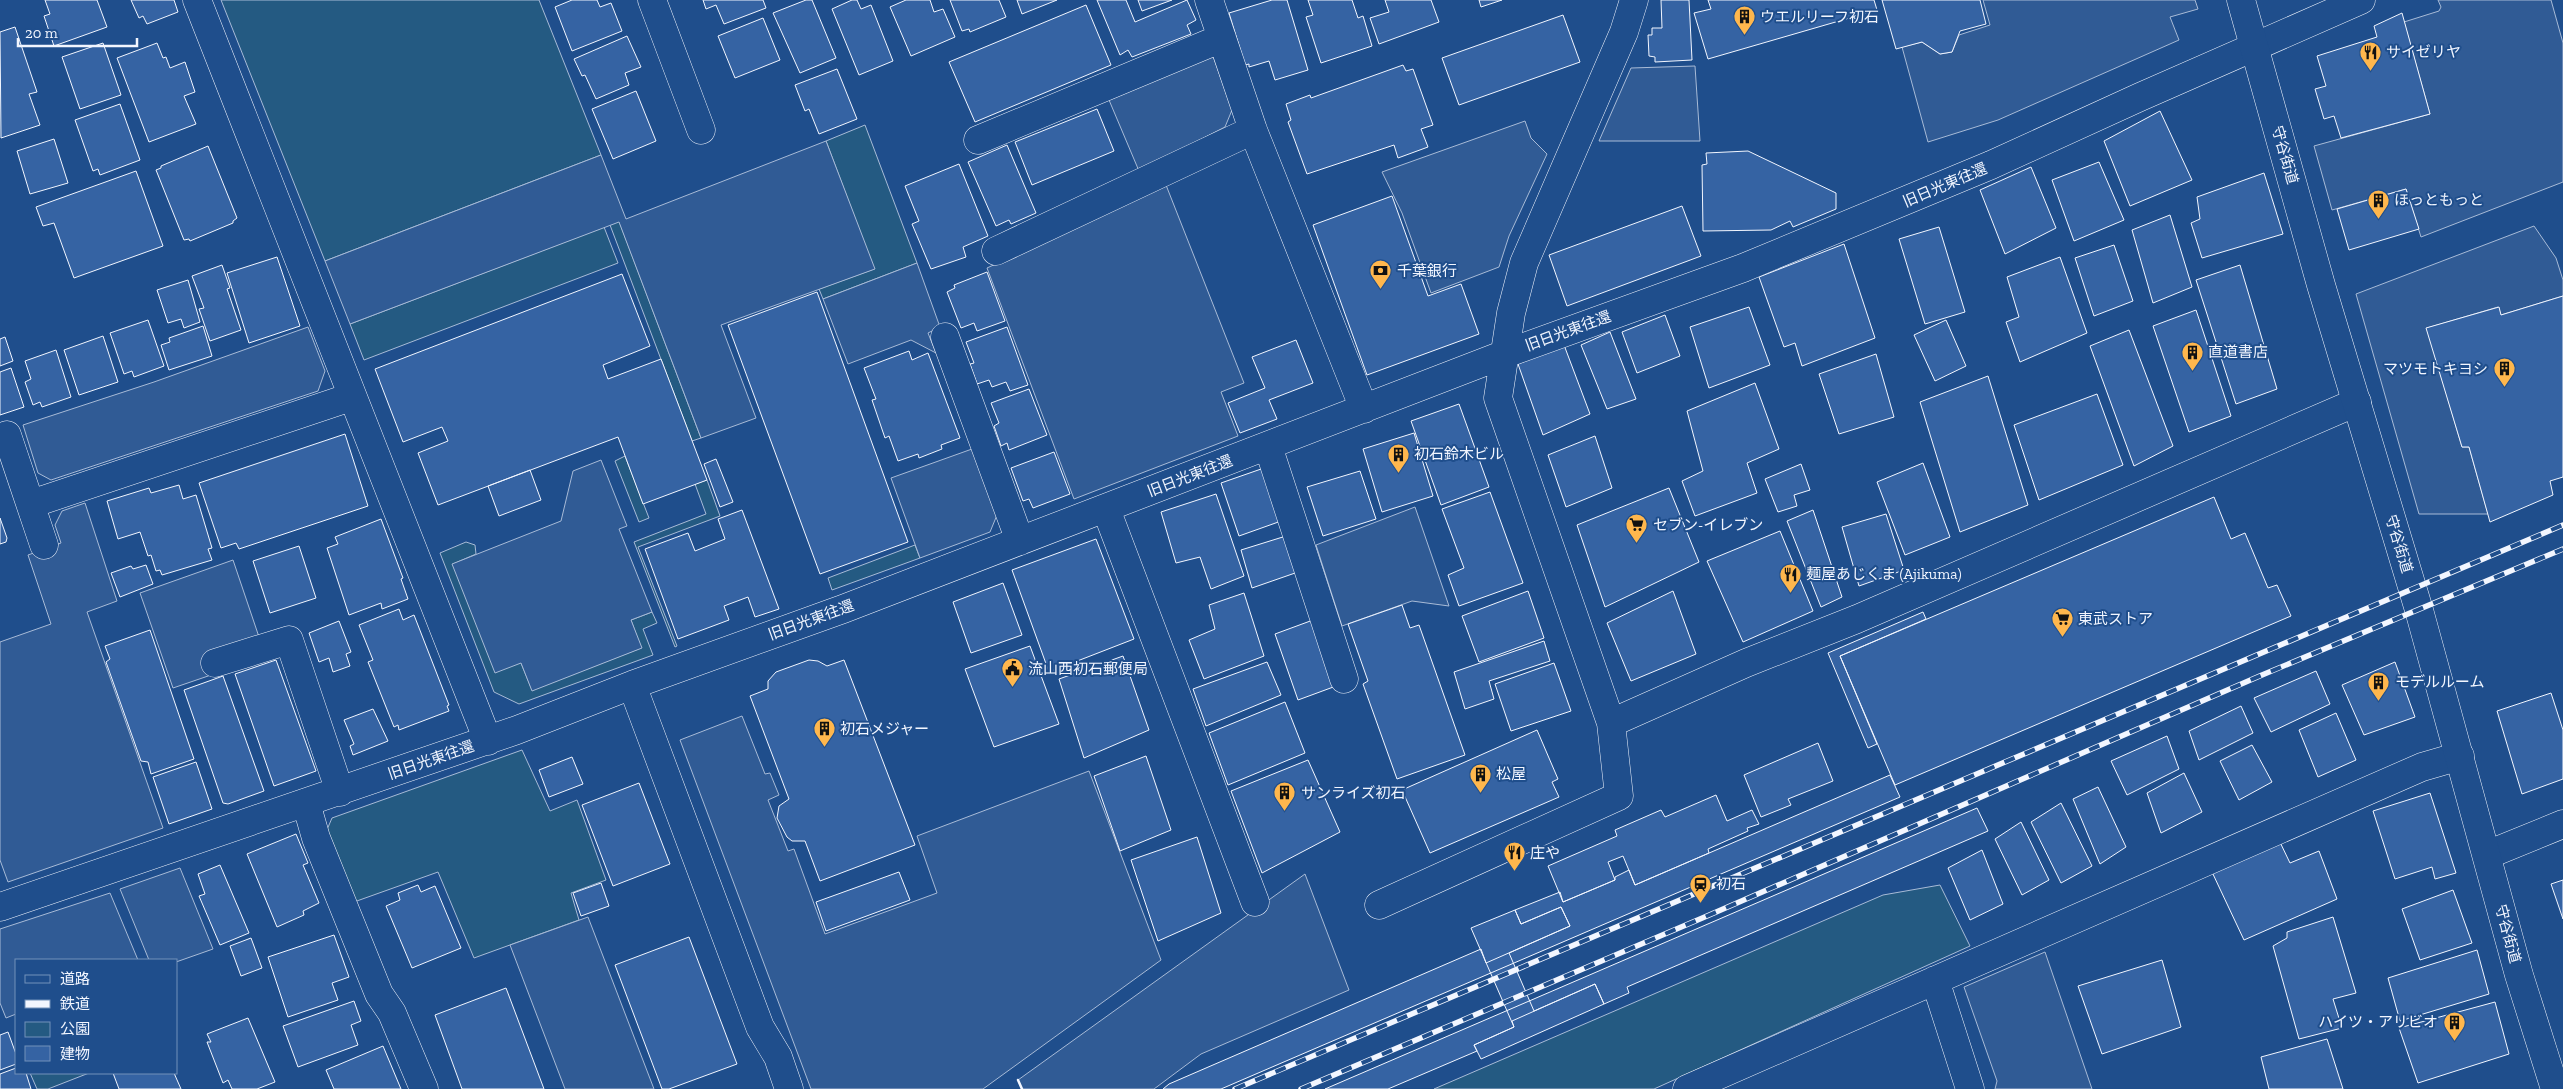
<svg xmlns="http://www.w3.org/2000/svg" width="2563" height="1089" font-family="'Zilla Slab','Noto Sans JP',serif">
<rect width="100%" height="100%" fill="#1f4e8c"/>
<!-- green -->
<path fill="#245a82" stroke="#a8bbd7" d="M221,0H539L601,155L325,261Z
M865,125L917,263L823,299L819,289L874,269L826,141Z
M619,221L701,438L692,441L610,225Z
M604,227L618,263L364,360L350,324Z
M625,456L649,518L639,522L615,461Z
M707,480L720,516L638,547L677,646L675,647L634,542L706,514L695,484Z
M466,542L475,545L476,554L453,564L521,663L532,690L641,648L631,620L652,612L657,623L643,629L653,655L519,704L494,692L440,553Z
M915,545L920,558L832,590L828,578Z
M522,750L550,811L577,800L606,880L571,893L579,920L474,958L438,872L354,902L326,832L332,818Z
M1940,885L1970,946L1654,1089H1434L1883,895Z
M30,1073H89L48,1089H37Z"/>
<!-- parking -->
<path fill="#305b95" stroke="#a8bbd7" d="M1983,0H2195L2198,9L2170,17L2179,40L1998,120L1928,142L1902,47L1922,42L1940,54L1952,52L1959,35L1990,25Z
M2438,0H2551L2563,43V182L2421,237L2406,189L2332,210L2314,146L2430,114L2404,22L2439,11L2441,7Z
M1213,56L1232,110L1225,127L1139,171L1109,100Z
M1695,66L1700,141H1599L1631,68Z
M1525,121L1531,138L1547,154L1509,236L1499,267L1431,293L1402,213L1382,172Z
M826,141L875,269L721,325L756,418L701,438L619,222L350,324L325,261L601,155L626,219Z
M1166,185L1244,383L1221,392L1238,436L1074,499L987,268Z
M2534,226L2556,258L2563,280V296L2501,315L2498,307L2427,328L2462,447H2469L2488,514H2419L2356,294Z
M917,263L940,327L928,333L936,353L911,340L848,364L823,299Z
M308,327L325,371L318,391L51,480L38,473L23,425L154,382Z
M972,449L997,515L990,532L920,558L891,478Z
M601,460L627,526L619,529L652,612L631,620L642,648L532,691L521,663L495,673L452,564L561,521L573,471Z
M85,503L117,601L87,612L163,828L8,882L0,860V642L51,624L28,555L61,543L55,525L62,511Z
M1415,507L1449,606L1412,601L1342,626L1316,545Z
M233,560L259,637L214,674L173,688L140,593Z
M742,716L765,774L770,773L779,795L768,800L788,851L794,849L825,934L937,893L917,836L1089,771L1161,960L983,1089H811L680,740Z
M180,868L213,949L176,962L149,960L120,889Z
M1305,874L1349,990L1201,1054L1154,1089H1022L1018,1080Z
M110,893L138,960H16V1014L6,1018L0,1003V929Z
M588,917L654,1089H565L510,945Z
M2045,952L2092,1089H1995L1997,1081L1964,987Z"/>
<!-- building -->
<path fill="#3563a3" stroke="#f2f6ff" d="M45,0H97L107,27L54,46L44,16L50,14Z
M131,0H174L178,12L147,24L143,16L139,18Z
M572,0H597L600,7L611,3L622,31L572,51L555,7Z
M703,0H763L766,8L724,24L716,5L706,9Z
M806,0H812L836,58L800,73L773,13Z
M852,0H857L861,9L871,5L893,61L859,75L832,9Z
M906,0H930L934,12L943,9L955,37L911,56L890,7Z
M950,0H999L1006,17L970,32L969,29L962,31Z
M1017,0H1057L1022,14Z
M1097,0H1126L1135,22L1187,0L1196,20L1187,25L1191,34L1132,57L1128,50L1120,55Z
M1138,0H1172L1142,11Z
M1272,0H1287L1308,70L1275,80L1269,61L1249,67V64L1245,65L1229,13Z
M1308,0H1352L1358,18L1363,16L1372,46L1321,63L1306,17L1313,15Z
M1385,0H1431L1439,22L1379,44L1370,18L1389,12Z
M1479,0H1502L1481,7Z
M1661,0H1689L1692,60L1655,62V57L1649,56L1648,35H1652V28H1662Z
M1708,0H1874L1877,10L1708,59L1694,13L1711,9Z
M1882,0H1980L1986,24L1960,31L1952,52L1940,54L1922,42L1896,49Z
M1086,5L1111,65L975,122L949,62Z
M2402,13L2430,114L2341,138L2334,116L2324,119L2315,89L2326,86L2317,56L2377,37L2374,26Z
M1563,15L1580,62L1459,105L1442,58Z
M763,18L780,60L735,78L718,36Z
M15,27L37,92L29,94L40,125L1,138L0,32Z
M627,36L641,67L625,73L629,85L596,99L585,75L582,76L574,59Z
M103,43L121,95L80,109L62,57Z
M157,43L163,58L166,57L170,68L185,62L195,92L184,96L196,124L149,142L117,58Z
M1403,65L1406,71L1413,69L1433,125L1421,129L1428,147L1398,158L1394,145L1307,174L1288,122L1291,120L1286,104L1310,95L1311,98Z
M837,69L857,119L819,134L809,109L805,111L795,85Z
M636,91L656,141L613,159L592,109Z
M120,104L140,160L100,175L98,169L93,171L75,120Z
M1097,109L1114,151L1032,185L1015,142Z
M2160,111L2192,180L2130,206L2104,141Z
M54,139L68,183L30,194L17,151Z
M1007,145L1036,213L1011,224L1009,220L996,226L968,162Z
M208,146L237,218L233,221V223L190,241L189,239L184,240L156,170L161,168V166Z
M1748,151L1836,193V209L1793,227L1790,221L1771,230L1703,231L1702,165L1707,164L1706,153Z
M2099,162L2124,220L2074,241L2052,180Z
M959,164L988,236L963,247L966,257L931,269L912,224L919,221L905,186Z
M2031,167L2056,228L2005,254L1980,190Z
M136,171L163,246L74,278L54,223L43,226L36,207Z
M2264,173L2283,234L2202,258L2191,223L2200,219L2197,197Z
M2406,189L2419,229L2349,250L2337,209Z
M1392,196L1428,296L1461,284L1479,334L1367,375L1313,225Z
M1682,206L1701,256L1567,306L1549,255Z
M2170,215L2192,287L2153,303L2132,230Z
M1939,227L1965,312L1925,324L1899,239Z
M1844,244L1875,338L1802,366L1795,343L1784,347L1759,277Z
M2114,245L2133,301L2094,316L2075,258Z
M277,257L300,326L249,343L227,273Z
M2060,257L2087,333L2020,362L2006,322L2019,317L2007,277Z
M222,265L230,288L227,289L241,330L210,341L199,309L204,308L192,276Z
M2240,265L2277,389L2236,404L2196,280Z
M987,272L1005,321L977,331L974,323L961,328L947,292L955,288L954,285Z
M622,274L650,346L603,365L608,379L661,359L707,480L643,504L618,437L438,505L418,453L448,441L442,427L403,442L375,369Z
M188,280L200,322L184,328L181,319L168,323L157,290Z
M817,292L908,542L820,574L728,325Z
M2563,296V477L2550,481L2553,495L2490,522L2469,447H2462L2426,328L2499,307L2501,315Z
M1749,307L1770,365L1709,388L1690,327Z
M2196,310L2231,416L2189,432L2153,326Z
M1665,315L1680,356L1637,373L1622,332Z
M148,320L164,366L134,377L132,371L124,374L110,333Z
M1946,320L1966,366L1935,381L1914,335Z
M203,326L212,356L169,370L161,345L170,342L169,338Z
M1007,327L1028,385L1010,391L1006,382L992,387L989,380L977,384L970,364L974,363L966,342Z
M2129,330L2173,446L2134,466L2090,346Z
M1610,332L1636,399L1607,409L1581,345Z
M103,336L118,382L79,395L64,350Z
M5,337L13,361L0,366V339Z
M1296,340L1313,383L1269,400L1277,419L1240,433L1228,403L1265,388L1252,357Z
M1564,345L1590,414L1543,435L1518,364Z
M56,350L71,397L42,407L40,402L33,405L25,382L31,379L25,361Z
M909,351L912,360L928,353L960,438L941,445L942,449L919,458L918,454L898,461L889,436L885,438L872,400L876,399L864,368Z
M1876,354L1894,417L1839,434L1819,374Z
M11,368L24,407L0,415V372Z
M1988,376L2028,505L1960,532L1920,402Z
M1755,383L1779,449L1747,463L1757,493L1695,516L1682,481L1703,471L1687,411Z
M1029,389L1047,435L1009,450L1007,443L1001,446L994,426L999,423L991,403Z
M2097,394L2123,465L2039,500L2014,425Z
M1459,404L1489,487L1441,505L1411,421Z
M1414,433L1433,496L1382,512L1363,449Z
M345,434L368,506L239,549L236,543L221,548L199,483Z
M1595,436L1612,488L1566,507L1548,455Z
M1054,452L1070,494L1033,508L1029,499L1023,501L1011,468Z
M716,459L733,502L720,507L704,464Z
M1923,463L1950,537L1905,555L1877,482Z
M1801,464L1810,490L1794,495L1797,506L1778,512L1765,479Z
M1264,468L1284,520L1239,536L1221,483Z
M530,470L541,500L499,516L488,486Z
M1360,471L1376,519L1323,536L1307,487Z
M179,485L183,499L196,495L212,548L208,549L212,560L162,575L160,570L156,571L151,555L148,556L140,532L118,539L107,501L149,488L151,493Z
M1669,488L1699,562L1605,607L1577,525Z
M1490,492L1523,583L1459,606L1448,575L1464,568L1442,509Z
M1216,494L1244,576L1211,589L1200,557L1176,563L1161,512Z
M2214,497L2231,539L2245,533L2268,588L2277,585L2291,616L1895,785L1840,656Z
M742,510L779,609L755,617L748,597L724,606L729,620L678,639L645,549L688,533L695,551L725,539L718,519Z
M1813,510L1842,597L1821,607L1787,521Z
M1886,514L1904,570L1859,586L1842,527Z
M0,518L7,538L6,542L0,544Z
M381,519L403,578L401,579L408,599L382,609L381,603L349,615L327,548L338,544L335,537Z
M1780,531L1813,611L1743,642L1707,561Z
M1286,536L1298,572L1252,588L1241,550Z
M1096,539L1134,639L1049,672L1012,570Z
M299,546L316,598L270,613L253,561Z
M146,565L153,584L120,597L111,573L131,566L133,569Z
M1003,583L1022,635L971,653L953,602Z
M1528,591L1544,638L1479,662L1462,616Z
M1673,591L1696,654L1631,681L1607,623Z
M1244,593L1264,656L1204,679L1189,640L1215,629L1209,605Z
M1402,605L1410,628L1419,625L1465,755L1397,779L1363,684L1368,681L1348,624Z
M399,609L403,620L414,615L449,705L447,706L449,711L399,730L398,725L394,727L368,662L373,660L359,625Z
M1923,612L1926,619L1840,656L1877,744L1868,748L1828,653Z
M1313,620L1336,686L1298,700L1275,634Z
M339,621L351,652L346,654L350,666L333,672L329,658L319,662L309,633Z
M150,630L194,759L151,774L148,762L141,761L106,662L110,659L105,646Z
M1544,641L1550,661L1489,681L1494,699L1465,709L1454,672Z
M1030,646L1059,724L994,747L965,669Z
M1123,656L1149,730L1084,758L1059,679Z
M276,660L316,771L274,786L235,674Z
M809,660L818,661L827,666L844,660L915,845L820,881L805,841H792L787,837L777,818L779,806L789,799L750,696L768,689V681L776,672Z
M1267,662L1281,695L1206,726L1193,689Z
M2395,662L2415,717L2364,735L2342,685Z
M1554,663L1571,711L1511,731L1495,684Z
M2316,671L2330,704L2271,732L2254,698Z
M223,676L264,791L228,804L223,803L184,690Z
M2551,693L2563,730V779L2522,794L2497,711Z
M1285,702L1305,753L1228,785L1209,733Z
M2241,706L2253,733L2199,760L2189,731Z
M373,709L388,741L353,755L350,746L354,744L344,720Z
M2336,713L2356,760L2318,777L2299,730Z
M1537,730L1558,779L1552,782L1559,797L1430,853L1402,790Z
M2167,736L2179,769L2127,795L2111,761Z
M1818,743L1833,781L1788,799L1791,805L1761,817L1744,775Z
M2252,745L2272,782L2239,800L2220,761Z
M1146,756L1171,830L1120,851L1094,776Z
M572,757L583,784L549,797L539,770Z
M1308,760L1340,832L1262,873L1231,791Z
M196,762L212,809L169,824L153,777Z
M2184,773L2202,812L2161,833L2147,793Z
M1890,775L1900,797L1221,1089H1163L1169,1084L1481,949L1486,963L1570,926L1561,907L1521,924L1515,910L1560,892L1563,902L1615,880V877L1629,870L1635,885Z
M639,783L670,864L613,886L582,805Z
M2098,787L2126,847L2100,864L2073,799Z
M2430,793L2456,873L2435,879L2432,867L2395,879L2373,811Z
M1716,795L1727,821L1752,810L1759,824L1747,828L1748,831L1708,849L1709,853L1635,885L1623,856L1608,862L1615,880L1563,902L1548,866L1617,836L1615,830L1661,810L1665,817Z
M2061,803L2092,866L2061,883L2031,822Z
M1977,808L1988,831L1627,987L1629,993L1604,1004L1595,984L1512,1021L1514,1027L1474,1045L1477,1051L1388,1089H1325Z
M2021,822L2049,880L2022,895L1995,839Z
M296,834L308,863L303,865L319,903L303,911L304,915L277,927L247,854Z
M1197,837L1221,913L1158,941L1131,860Z
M2278,838L2290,863L2319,851L2337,899L2244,940L2212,872Z
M1982,850L2003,904L1970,920L1948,868Z
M220,865L249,933L220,945L199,896L205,894L198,874Z
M899,872L910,900L826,931L816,902Z
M2563,880V919L2551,884Z
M601,883L609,906L581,916L573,893Z
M418,885L421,892L435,886L461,948L412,968L386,906L400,900L398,893Z
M2453,890L2472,943L2420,960L2402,909Z
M1561,907L1570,926L1509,953L1534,1011L1595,984L1604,1004L1481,1059L1474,1045L1514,1027L1471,928L1515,910L1521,924Z
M2333,917L2356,993L2333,999L2342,1028L2299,1039L2273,946L2287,938V932Z
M334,935L349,977L332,983L338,1000L288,1017L268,957Z
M689,937L737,1064L669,1089H662L615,965Z
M251,938L262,968L241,976L230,946Z
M2477,950L2489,994L2400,1021L2388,978Z
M2162,960L2181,1027L2102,1054L2078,986Z
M506,988L544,1089H462L435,1015Z
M354,1001L361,1021L351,1025L358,1045L298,1067L283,1026Z
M2495,1002L2509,1054L2418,1083L2399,1028Z
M248,1018L275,1082L257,1089H232L228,1080L223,1083L207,1042H211L207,1034Z
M8,1032L16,1054V1064L0,1070V1035Z
M2327,1039L2343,1089H2269L2261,1057Z
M383,1046L401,1089H334L326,1070Z
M16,1068V1073H26L31,1089H0V1074Z
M113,1073H174L181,1089H119Z"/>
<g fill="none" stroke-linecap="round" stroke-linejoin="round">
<defs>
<path id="minor" d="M197,0L488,741
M652,0L701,130
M1209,0L1253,130L1364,409
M978,140L1222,38
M996,251L1253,130
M945,337L1020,541
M7,435L44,545
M1268,446L1344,679
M31,504L351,397
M1106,509L1255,902
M215,663L289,640L340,792
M632,685L760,1027L778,1057L789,1089
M1611,723L1746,663L1857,619L2357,402
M306,803L316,838L379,994L392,1013L424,1089
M2487,855L2563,824
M1379,905L1619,796L1611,723L1498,398L1511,313L1524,263L1624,32L1634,0
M0,907L517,730L632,685L843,609L1505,354L1743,268L1991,165L2140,97L2361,0
M1935,980L1970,1089
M1687,1089L2422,767L2460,756"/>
<path id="major" d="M2241,0L2321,285L2419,610L2519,975L2555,1089"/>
</defs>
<!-- minor casing -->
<use href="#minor" stroke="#f2f6ff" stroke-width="29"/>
<!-- major casing -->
<use href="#major" stroke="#f2f6ff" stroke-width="29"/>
<!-- minor -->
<use href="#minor" stroke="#1f4e8c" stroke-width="28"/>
<!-- major -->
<use href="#major" stroke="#1f4e8c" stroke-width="28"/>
<defs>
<path id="rail" d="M1235,1089L2563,525
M1301,1089L1707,916L2262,675L2563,549"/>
</defs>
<!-- rail casing -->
<use href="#rail" stroke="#f2f6ff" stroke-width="5.5"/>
<!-- rail -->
<use href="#rail" stroke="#1f4e8c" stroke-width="4" stroke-dasharray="11" stroke-linecap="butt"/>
<!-- wall -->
<path stroke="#f2f6ff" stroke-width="2.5" d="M1018,1080L1022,1089"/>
</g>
<!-- icons -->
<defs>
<symbol id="building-pin" viewBox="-11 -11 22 30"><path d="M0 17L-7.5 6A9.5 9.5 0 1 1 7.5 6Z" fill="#ffb74d" stroke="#1f4e8c"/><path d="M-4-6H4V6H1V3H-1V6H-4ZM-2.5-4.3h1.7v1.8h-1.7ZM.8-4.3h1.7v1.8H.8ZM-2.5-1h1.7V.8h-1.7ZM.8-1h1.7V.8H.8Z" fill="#111"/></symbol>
<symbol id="restaurant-pin" viewBox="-11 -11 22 30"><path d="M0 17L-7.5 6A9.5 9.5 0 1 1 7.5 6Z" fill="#ffb74d" stroke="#1f4e8c"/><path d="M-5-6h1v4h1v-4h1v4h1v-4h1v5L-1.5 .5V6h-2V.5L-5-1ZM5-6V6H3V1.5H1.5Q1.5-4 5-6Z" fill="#111"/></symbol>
<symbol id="bank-pin" viewBox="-11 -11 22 30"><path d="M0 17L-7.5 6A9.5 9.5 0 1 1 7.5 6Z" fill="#ffb74d" stroke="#1f4e8c"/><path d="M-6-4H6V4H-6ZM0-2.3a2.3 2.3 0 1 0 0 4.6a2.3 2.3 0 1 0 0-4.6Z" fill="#111"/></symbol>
<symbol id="supermarket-pin" viewBox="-11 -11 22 30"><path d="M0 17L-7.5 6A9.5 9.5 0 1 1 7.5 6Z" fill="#ffb74d" stroke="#1f4e8c"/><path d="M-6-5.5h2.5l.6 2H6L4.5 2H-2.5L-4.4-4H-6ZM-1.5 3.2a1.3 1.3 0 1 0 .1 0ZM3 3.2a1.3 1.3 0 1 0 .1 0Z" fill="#111"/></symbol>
<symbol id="civic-pin" viewBox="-11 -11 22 30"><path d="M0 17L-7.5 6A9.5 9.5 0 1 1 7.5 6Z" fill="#ffb74d" stroke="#1f4e8c"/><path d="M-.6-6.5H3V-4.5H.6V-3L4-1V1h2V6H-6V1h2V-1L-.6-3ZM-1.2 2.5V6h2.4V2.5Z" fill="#111"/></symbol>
<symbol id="station-pin" viewBox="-11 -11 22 30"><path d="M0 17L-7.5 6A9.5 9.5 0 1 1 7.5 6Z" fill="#ffb74d" stroke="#1f4e8c"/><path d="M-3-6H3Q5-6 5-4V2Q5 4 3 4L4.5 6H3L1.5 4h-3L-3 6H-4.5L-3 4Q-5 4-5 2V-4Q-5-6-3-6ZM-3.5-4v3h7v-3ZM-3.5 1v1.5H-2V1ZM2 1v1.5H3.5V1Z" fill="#111"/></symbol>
</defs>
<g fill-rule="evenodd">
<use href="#building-pin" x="1732" y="4" width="25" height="34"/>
<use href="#restaurant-pin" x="2358" y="40" width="25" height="34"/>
<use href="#building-pin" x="2366" y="188" width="25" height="34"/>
<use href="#bank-pin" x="1368" y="258" width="25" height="34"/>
<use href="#building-pin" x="2180" y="340" width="25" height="34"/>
<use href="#building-pin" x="2492" y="356" width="25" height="34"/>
<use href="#building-pin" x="1386" y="442" width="25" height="34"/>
<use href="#supermarket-pin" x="1624" y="512" width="25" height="34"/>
<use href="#restaurant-pin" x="1778" y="562" width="25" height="34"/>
<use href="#supermarket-pin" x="2050" y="606" width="25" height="34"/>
<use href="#civic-pin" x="1000" y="656" width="25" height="34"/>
<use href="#building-pin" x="2366" y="670" width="25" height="34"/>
<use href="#building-pin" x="812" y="716" width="25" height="34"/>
<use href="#building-pin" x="1468" y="762" width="25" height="34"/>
<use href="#building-pin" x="1272" y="780" width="25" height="34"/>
<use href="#restaurant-pin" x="1502" y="840" width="25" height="34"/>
<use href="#station-pin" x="1688" y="872" width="25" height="34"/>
<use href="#building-pin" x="2442" y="1010" width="25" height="34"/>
</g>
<g text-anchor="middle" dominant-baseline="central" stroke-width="4" stroke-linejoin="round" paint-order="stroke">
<!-- poi labels -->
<g font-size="15" fill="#f2f6ff" stroke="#1f4e8c" text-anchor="start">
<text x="1760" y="17">ウエルリーフ初石</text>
<text x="2386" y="52">サイゼリヤ</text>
<text x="2394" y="200">ほっともっと</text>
<text x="1397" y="271">千葉銀行</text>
<text x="2208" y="352">直道書店</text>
<text x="2488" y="369" text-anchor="end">マツモトキヨシ</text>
<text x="1414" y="454">初石鈴木ビル</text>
<text x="1653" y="525">セブン-イレブン</text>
<text x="1806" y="574">麺屋あじくま (Ajikuma)</text>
<text x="2078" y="619">東武ストア</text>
<text x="1028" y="669">流山西初石郵便局</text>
<text x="2395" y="682">モデルルーム</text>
<text x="840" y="729">初石メジャー</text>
<text x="1496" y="774">松屋</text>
<text x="1301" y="793">サンライズ初石</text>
<text x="1530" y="853">庄や</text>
<text x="1716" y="884">初石</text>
<text x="2438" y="1022" text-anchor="end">ハイツ・アリビオ</text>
</g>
<!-- street labels -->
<g font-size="15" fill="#f2f6ff" stroke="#1f4e8c">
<text transform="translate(2285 155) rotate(74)">守谷街道</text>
<text transform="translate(1945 185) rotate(-23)">旧日光東往還</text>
<text transform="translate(1568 331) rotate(-20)">旧日光東往還</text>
<text transform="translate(1190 476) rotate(-21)">旧日光東往還</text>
<text transform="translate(2399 544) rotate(73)">守谷街道</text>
<text transform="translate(811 620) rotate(-20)">旧日光東往還</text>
<text transform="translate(431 760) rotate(-19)">旧日光東往還</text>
<text transform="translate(2508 934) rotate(75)">守谷街道</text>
</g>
</g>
<!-- legend -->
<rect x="15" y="959" width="162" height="115" fill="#1f4e8c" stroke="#7391ba"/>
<rect x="25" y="975" width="25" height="8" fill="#1f4e8c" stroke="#7391ba"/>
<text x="60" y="984" font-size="15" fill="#f2f6ff">道路</text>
<rect x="25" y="1000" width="25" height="8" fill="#f2f6ff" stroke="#7391ba"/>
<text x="60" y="1009" font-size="15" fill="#f2f6ff">鉄道</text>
<rect x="25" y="1022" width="25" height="15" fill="#245a82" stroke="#7391ba"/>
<text x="60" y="1034" font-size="15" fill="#f2f6ff">公園</text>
<rect x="25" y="1046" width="25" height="15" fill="#3563a3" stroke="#7391ba"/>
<text x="60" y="1059" font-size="15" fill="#f2f6ff">建物</text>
<!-- scale -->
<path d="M18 38v8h119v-8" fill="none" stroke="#f2f6ff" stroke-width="2.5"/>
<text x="25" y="38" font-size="15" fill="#f2f6ff" stroke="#1f4e8c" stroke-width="4" paint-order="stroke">20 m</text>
</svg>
